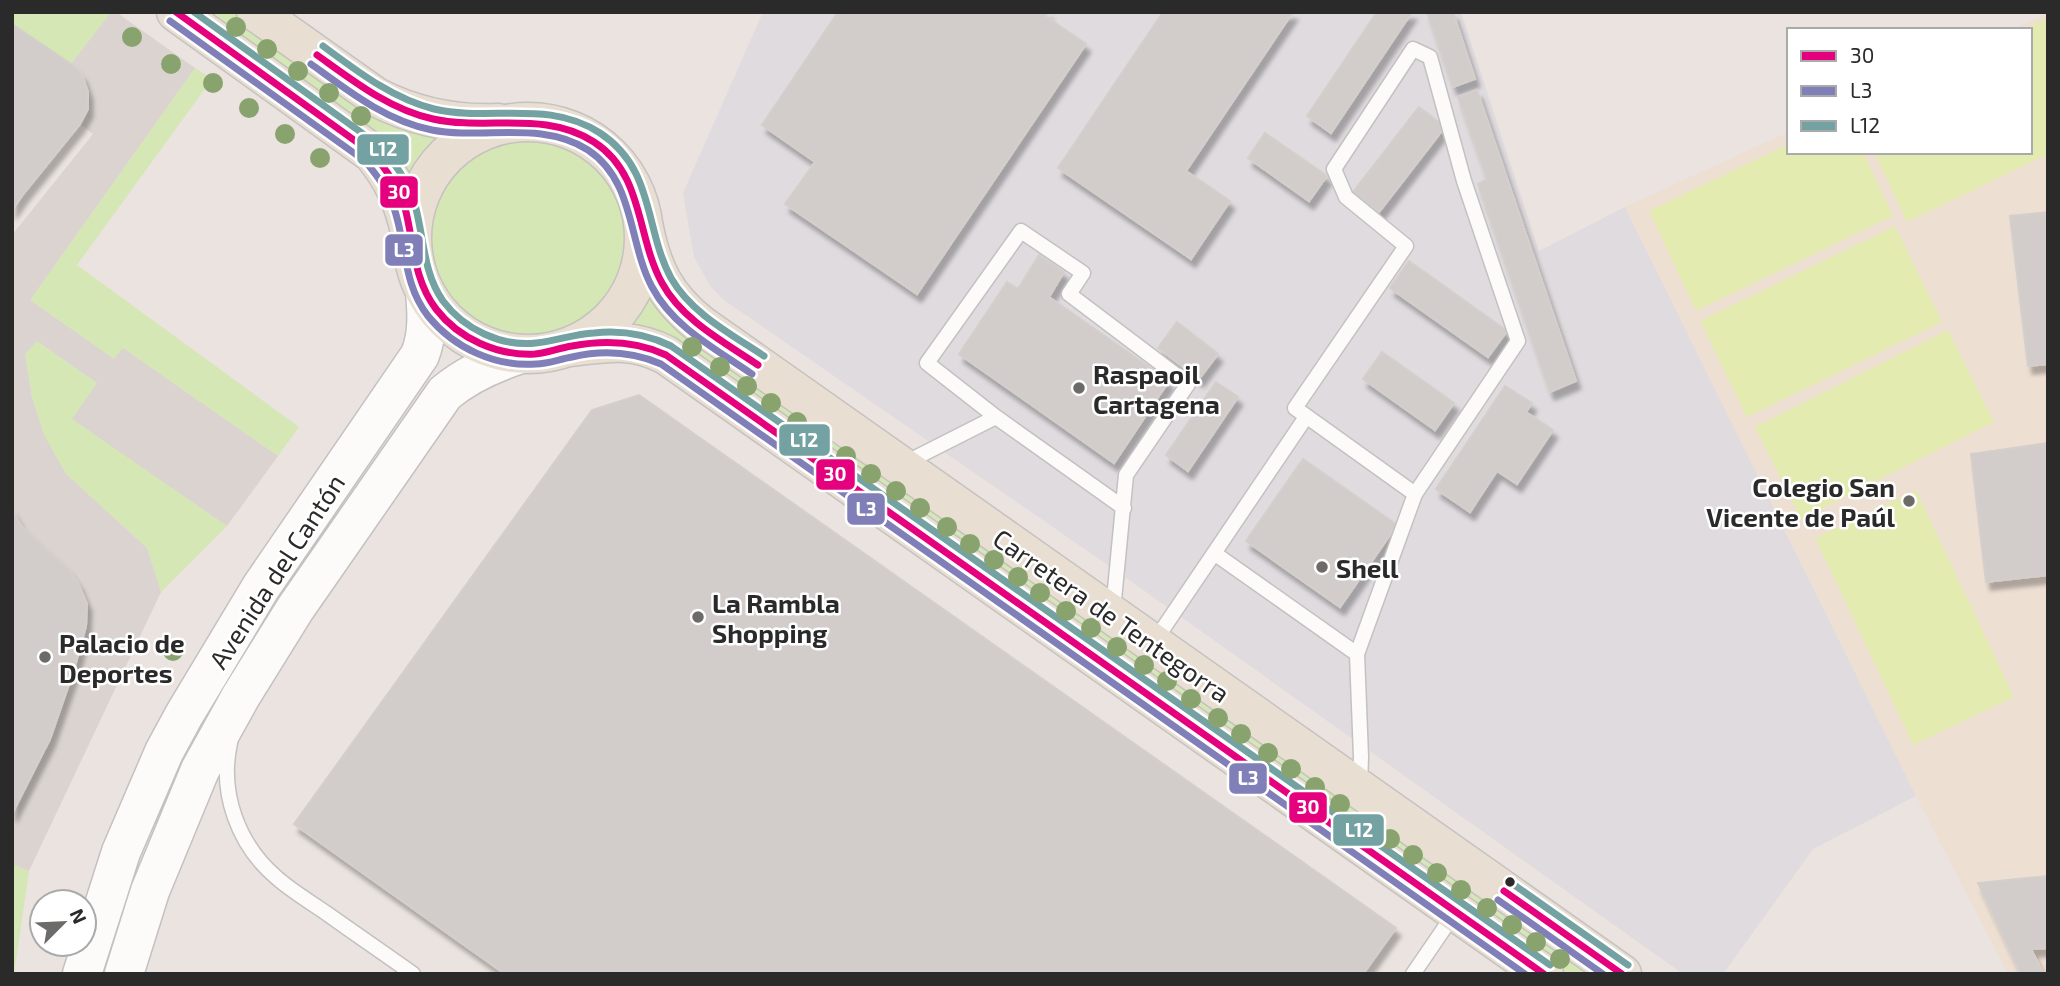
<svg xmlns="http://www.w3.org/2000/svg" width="2060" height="986" font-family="'Exo 2',sans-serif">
<defs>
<filter id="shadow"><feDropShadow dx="4.5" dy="8" stdDeviation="2" flood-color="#0004"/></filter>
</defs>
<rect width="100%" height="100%" fill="#eae3df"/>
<!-- industrial -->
<path fill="#dfdbdf" d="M763,12H1461L1539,251L1625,207L1916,796L1813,849L1723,974H1683L1118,572L724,300L711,287L694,257L683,193Z"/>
<!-- education -->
<path fill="#eedfd3" d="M2048,13V974H2008L1916,796L1625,207L1789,132V152H2030V30H2011Z"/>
<!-- green -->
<path fill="#d5e7b5" d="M12,12H111L71,64L12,24Z
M176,12H256L376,97L507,123L531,121L554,124L587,137L611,156L633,189L655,268L1620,974H1544L666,355L570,347L531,354L489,347L460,332L437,310L425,292L414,261L404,205Z
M195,68L212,79L77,265L299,427L278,456L123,348L115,360L30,300Z
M37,341L97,383L73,419L227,526L161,592L147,548L66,474L44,436L32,397L25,354Z
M12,864L29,871L14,974H12Z"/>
<!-- pitch -->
<path fill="#e3ebb1" d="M2048,18V154L1907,222L1874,152H2030V30H2023Z
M1789,144V152H1863L1893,216L1696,311L1649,211Z
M1895,226L1942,322L1747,417L1700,321Z
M1948,330L1994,422L1801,519L1755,427Z
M1916,490L2014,697L1913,745L1815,538Z"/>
<!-- plaza -->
<path fill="#dad3cf" d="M111,12H116L195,68L30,300L114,359L123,348L278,456L227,526L72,419L97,383L37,341L25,354L32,397L44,435L66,474L147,548L161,592L29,871L12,864V814L49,739L74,670L86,626L87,604L78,583L68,569L22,527L12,510V235L93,134L80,124L88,109V92L82,75L71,64Z"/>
<!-- building -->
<path fill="#d2cdcb" stroke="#d4cfcb" stroke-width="2" filter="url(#shadow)" d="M838,12H1048L1045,16L1086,44L917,294L785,204L815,162L762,125Z
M1163,12H1293L1186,171L1230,201L1191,259L1058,168Z
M1377,12H1412L1331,133L1307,116Z
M1427,12H1453L1475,79L1453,87Z
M12,24L71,64L82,75L88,92V109L80,124L24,193L12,210Z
M1477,90L1576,381L1550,392L1478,184L1487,179L1458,97Z
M1419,107L1445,127L1379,212L1353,192Z
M1265,133L1327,176L1309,201L1248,158Z
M2048,212V364L2028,366L2010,216Z
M1039,255L1064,272L1049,297L1169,381L1114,463L959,354L1007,282L1018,289Z
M1409,261L1507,331L1488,357L1390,288Z
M1177,322L1218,354L1199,379L1158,348Z
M1382,352L1454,403L1435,430L1363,379Z
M1216,382L1238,397L1188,471L1166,455Z
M1505,386L1532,403L1526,412L1553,430L1517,484L1497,471L1470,512L1436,489Z
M639,395L1396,928L1363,974H505L294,824L592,410Z
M2048,443V575L1986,582L1971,454Z
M1303,459L1397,525L1340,607L1246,541Z
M12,510L22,527L68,569L78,583L87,604L86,626L74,670L50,739L12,814Z
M2048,876V948L2031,949L2043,974H2021L1978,883Z"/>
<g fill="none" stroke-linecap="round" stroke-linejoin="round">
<defs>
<path id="service" d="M903,464L996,417
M1214,553L1357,654
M1113,610L1126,475L1188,384L1069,294L1083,273L1021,231L927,363L996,417L1124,508
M1154,642L1306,417
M230,743C219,793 238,845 277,878C293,892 312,903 329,915C357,935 385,954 413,974
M1360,785L1361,757L1357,654L1415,494L1518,341L1464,181L1430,57L1413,49L1334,169L1346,197L1406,246L1295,408L1415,494
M1413,974L1454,914"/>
<path id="secondary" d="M82,974L121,852L164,752L184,715L261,587L420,355C428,334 427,314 425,292
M124,974L150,891L200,770L241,696L295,609L445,393C468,374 493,363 521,354"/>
<path id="primary" d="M176,12L372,153C392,177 403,200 410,232
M256,12L376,97C415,117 454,125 498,123
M412 238a116 116 0 1 1 232 0a116 116 0 1 1-232 0Z
M643,223C651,267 665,297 701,325L1622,974
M570,347C607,343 631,337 666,355L1544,974"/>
</defs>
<!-- service casing -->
<use href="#service" stroke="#c3c1c1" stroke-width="17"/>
<!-- secondary casing -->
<use href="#secondary" stroke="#c3c1c1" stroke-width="41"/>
<!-- primary casing -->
<use href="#primary" stroke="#c5c2c1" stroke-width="41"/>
<!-- service -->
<use href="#service" stroke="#fcfbfa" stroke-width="14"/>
<!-- secondary -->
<use href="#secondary" stroke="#fcfbfa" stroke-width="38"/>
<!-- primary -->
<use href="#primary" stroke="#e8ded2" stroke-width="38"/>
<defs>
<path id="bus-1" d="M176,12L372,153C386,169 399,187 405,208C414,242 413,279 436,309C459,339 498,356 535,354C547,353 559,348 572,346C604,340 636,341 666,355L1544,974
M317,55C352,80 390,110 433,119C487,131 545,110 594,142C644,174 636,236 662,283C682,320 724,342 758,365
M1504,891L1622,974"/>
<path id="bus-2" d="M170,21L365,161C376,174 387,188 393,205C407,243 402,283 428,316C454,348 495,367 536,364C548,364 560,359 572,357C602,350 633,352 661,364L1525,974
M311,64C347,90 386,121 432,130C483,140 541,120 588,150C635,181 628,242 652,287C673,327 716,349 752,374
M1498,900L1603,974"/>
<path id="bus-3" d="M194,12L380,146C395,164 409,182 415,205C424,237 423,273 443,301C464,329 501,347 536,343C556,341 574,334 594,333C621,330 646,334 671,346L1550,965
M323,46C357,71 393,99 434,109C490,122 548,99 600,133C655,169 644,228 671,278C691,313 731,334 764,356
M1510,882L1628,965"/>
</defs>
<!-- bus-1 casing -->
<use href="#bus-1" stroke="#fff" stroke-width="12"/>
<!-- bus-2 casing -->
<use href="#bus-2" stroke="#fff" stroke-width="12"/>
<!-- bus-3 casing -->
<use href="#bus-3" stroke="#fff" stroke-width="12"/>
<!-- bus-1 -->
<use href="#bus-1" stroke="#e5007d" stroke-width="7"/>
<!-- bus-2 -->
<use href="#bus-2" stroke="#817fb8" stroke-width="7"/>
<!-- bus-3 -->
<use href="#bus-3" stroke="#74a1a1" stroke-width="7"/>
</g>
<!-- trees -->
<g fill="#89a36f">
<circle cx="236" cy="27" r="10"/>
<circle cx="132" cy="37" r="10"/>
<circle cx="267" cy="49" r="10"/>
<circle cx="171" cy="64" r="10"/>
<circle cx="298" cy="71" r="10"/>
<circle cx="213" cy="83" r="10"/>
<circle cx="329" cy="93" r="10"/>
<circle cx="249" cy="108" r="10"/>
<circle cx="361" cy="116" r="10"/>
<circle cx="285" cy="134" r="10"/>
<circle cx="320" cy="158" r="10"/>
<circle cx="692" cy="347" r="10"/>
<circle cx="720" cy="367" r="10"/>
<circle cx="747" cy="386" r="10"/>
<circle cx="771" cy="403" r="10"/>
<circle cx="797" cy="422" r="10"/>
<circle cx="821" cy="438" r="10"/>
<circle cx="846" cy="456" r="10"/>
<circle cx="871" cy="474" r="10"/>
<circle cx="896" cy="491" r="10"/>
<circle cx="920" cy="508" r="10"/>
<circle cx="947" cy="527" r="10"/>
<circle cx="970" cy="544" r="10"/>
<circle cx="994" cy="560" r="10"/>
<circle cx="1018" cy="577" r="10"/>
<circle cx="1040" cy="593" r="10"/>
<circle cx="1066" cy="611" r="10"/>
<circle cx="1091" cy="628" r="10"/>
<circle cx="1117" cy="647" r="10"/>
<circle cx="173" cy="651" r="10"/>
<circle cx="1144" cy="665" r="10"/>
<circle cx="1167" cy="681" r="10"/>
<circle cx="1191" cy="699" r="10"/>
<circle cx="1218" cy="718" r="10"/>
<circle cx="1241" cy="734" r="10"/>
<circle cx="1268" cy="753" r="10"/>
<circle cx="1291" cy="769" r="10"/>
<circle cx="1315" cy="787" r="10"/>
<circle cx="1340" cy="804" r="10"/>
<circle cx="1365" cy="822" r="10"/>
<circle cx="1390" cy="839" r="10"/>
<circle cx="1413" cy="855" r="10"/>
<circle cx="1437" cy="873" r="10"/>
<circle cx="1461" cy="890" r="10"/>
<circle cx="1487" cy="908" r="10"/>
<circle cx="1512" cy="925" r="10"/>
<circle cx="1536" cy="942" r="10"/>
<circle cx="1560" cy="959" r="10"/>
</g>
<!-- markers -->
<g fill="#6d6b69" stroke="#fff" stroke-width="2.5">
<circle cx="1079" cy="388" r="7"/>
<circle cx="1909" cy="501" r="7"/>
<circle cx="1322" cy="567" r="7"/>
<circle cx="698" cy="617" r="7"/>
<circle cx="45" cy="657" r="7"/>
</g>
<circle fill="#2a2a2a" stroke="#fff" stroke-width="2.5" cx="1510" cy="882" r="6"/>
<g text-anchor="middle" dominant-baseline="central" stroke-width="5" stroke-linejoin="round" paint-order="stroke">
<!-- poi labels -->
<g font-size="26" font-weight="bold" fill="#2a2a2a" stroke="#fff" text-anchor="start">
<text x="1093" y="373">Raspaoil<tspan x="1093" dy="30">Cartagena</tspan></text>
<text x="1895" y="486" text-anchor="end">Colegio San<tspan x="1895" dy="30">Vicente de Paúl</tspan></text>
<text x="1336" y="567">Shell</text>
<text x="712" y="602">La Rambla<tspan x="712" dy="30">Shopping</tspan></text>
<text x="59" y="642">Palacio de<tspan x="59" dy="30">Deportes</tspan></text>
</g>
<!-- street labels -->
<g font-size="26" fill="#2a2a2a" stroke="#fff">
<text transform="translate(276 571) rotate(-57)">Avenida del Cantón</text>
<text transform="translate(1112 615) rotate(35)">Carretera de Tentegorra</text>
</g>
</g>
<g stroke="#fff" stroke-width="2.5">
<rect x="356" y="133" width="54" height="33" rx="7" fill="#74a1a1"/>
<rect x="379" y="175" width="40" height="34" rx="7" fill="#e5007d"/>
<rect x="384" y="233" width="40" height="34" rx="7" fill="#817fb8"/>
<rect x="778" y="423" width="53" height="34" rx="7" fill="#74a1a1"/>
<rect x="815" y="458" width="41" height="33" rx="7" fill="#e5007d"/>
<rect x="846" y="492" width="40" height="34" rx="7" fill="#817fb8"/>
<rect x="1228" y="762" width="40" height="33" rx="7" fill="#817fb8"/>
<rect x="1288" y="791" width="40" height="33" rx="7" fill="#e5007d"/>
<rect x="1332" y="813" width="53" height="34" rx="7" fill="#74a1a1"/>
</g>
<g font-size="19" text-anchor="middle" font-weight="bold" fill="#fff">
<text x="383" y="156">L12</text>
<text x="399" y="199">30</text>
<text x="404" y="257">L3</text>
<text x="804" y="447">L12</text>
<text x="835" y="481">30</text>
<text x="866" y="516">L3</text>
<text x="1248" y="785">L3</text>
<text x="1308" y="814">30</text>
<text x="1359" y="837">L12</text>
</g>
<!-- border -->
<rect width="2060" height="986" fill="none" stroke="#2a2a2a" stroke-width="28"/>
<!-- legend -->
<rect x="1787" y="28" width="245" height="126" fill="#ffffff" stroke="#aaaaaa" stroke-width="2"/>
<rect x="1801" y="51" width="35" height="10" fill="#e5007d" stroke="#aaaaaa" stroke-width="2"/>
<text x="1850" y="63" font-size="21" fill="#2a2a2a">30</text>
<rect x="1801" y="86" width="35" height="10" fill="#817fb8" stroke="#aaaaaa" stroke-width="2"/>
<text x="1850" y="98" font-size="21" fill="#2a2a2a">L3</text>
<rect x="1801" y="121" width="35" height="10" fill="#74a1a1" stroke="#aaaaaa" stroke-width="2"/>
<text x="1850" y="133" font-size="21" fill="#2a2a2a">L12</text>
<!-- north arrow -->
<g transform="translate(63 923) rotate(66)"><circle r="33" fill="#ffffff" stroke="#aaaaaa" stroke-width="2"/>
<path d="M0-5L12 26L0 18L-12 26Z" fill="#6d6b69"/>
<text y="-10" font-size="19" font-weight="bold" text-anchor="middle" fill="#2a2a2a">N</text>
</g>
</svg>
